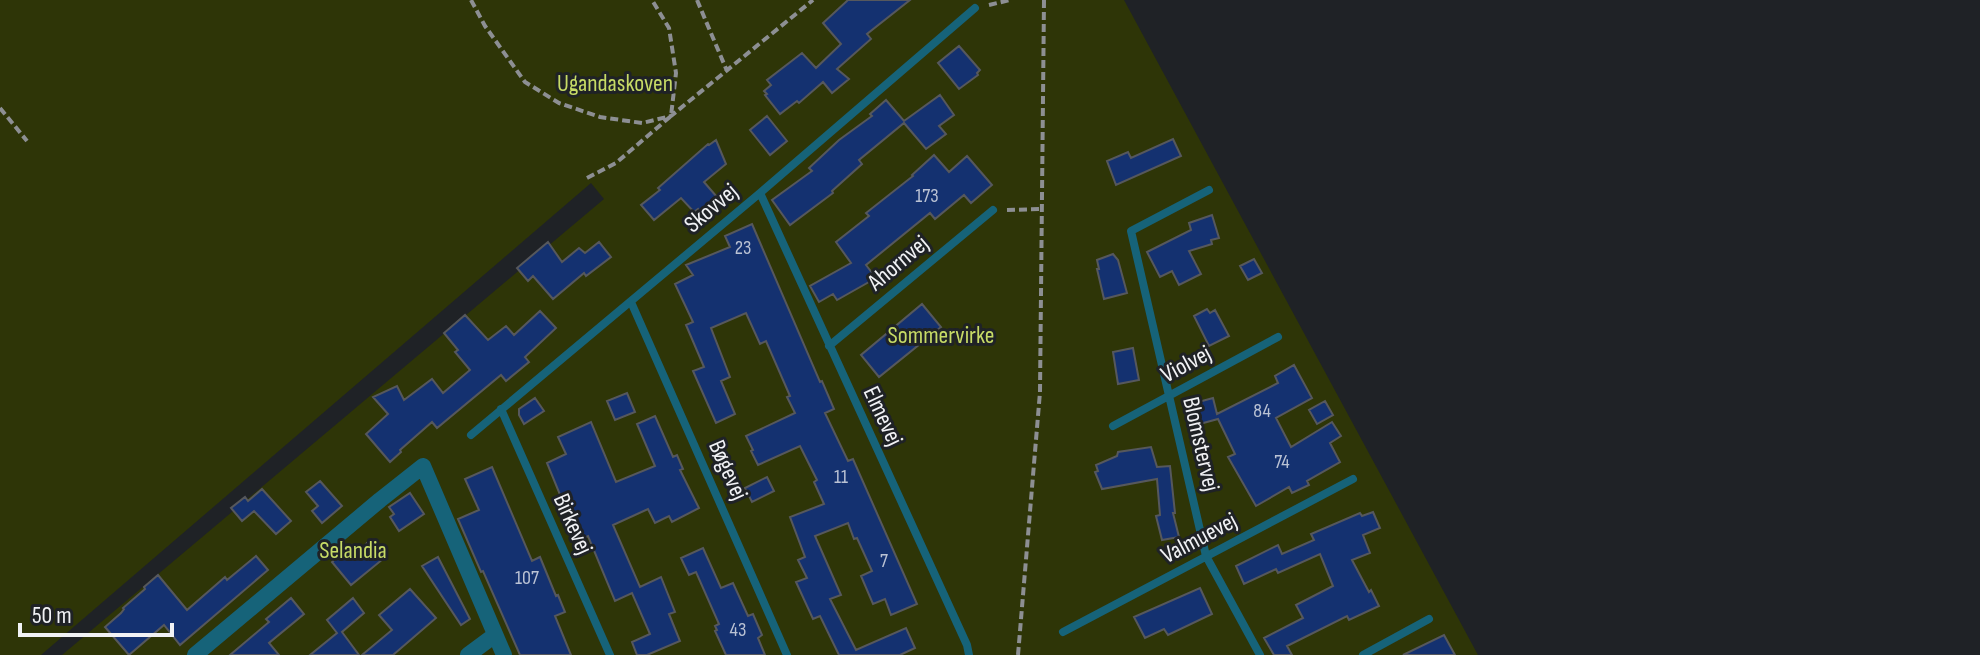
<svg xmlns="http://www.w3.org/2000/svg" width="1980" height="655" font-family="'Sofia Sans Condensed',sans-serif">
<rect width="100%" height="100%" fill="#1f2226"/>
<!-- green -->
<path fill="#2e3507" d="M0,0H1124L1478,655H62L604,199L591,183L41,655H0Z"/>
<!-- building -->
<path fill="#143170" stroke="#56585d" stroke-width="2" d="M848,0H910L867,34L871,39L837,69L849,79L832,93L823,82L799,103L797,101L780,114L765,95L767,94L764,91L771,85L767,80L802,53L816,68L841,44L823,23Z
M959,46L980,70L977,73L978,75L959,89L938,63Z
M940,95L954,115L939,126L946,134L926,149L904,123L859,160L862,164L832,191L833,193L790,225L772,200L812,171L809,168L839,140L872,116L870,114L886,100L904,121Z
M767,116L787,141L770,155L750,130Z
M1173,139L1181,156L1116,185L1107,161L1128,152L1131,158Z
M716,140L726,164L704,182L717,197L714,200L700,212L698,209L694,212L681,198L654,220L641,205L660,190L658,188L708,144L709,145Z
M934,155L949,172L967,156L992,185L971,203L964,195L935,219L930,213L866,265L876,278L837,300L833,294L819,302L810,286L851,263L836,242L869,216L866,213L913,176L912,175Z
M1212,215L1219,238L1211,240L1212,244L1189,251L1201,274L1179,285L1172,271L1160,277L1147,252L1191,230L1189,223Z
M752,224L820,382L822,381L834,409L825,413L848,461L853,459L917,604L891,615L885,599L873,604L861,576L872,571L857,538L854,539L848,523L815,536L841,595L830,599L856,650L906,628L915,648L900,655H839L820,616L813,619L796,582L807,578L798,560L805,557L790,517L824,504L814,482L817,480L800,446L758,465L751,451L753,450L746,436L795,413L787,397L790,396L766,341L760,344L746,313L711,328L730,377L721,381L735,414L716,423L693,371L704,367L686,325L693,322L675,284L693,275L686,265L730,247L725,236Z
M548,242L562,262L579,248L585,253L599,242L611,257L586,276L584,273L553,299L533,276L528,281L517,268Z
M1113,254L1118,260L1127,293L1104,299L1097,269H1099L1097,260Z
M1254,259L1262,273L1248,280L1240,266Z
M922,304L941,327L879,377L861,355Z
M1207,309L1210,313L1215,310L1229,336L1209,346L1194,316Z
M540,311L556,328L525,357L529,362L506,381L501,375L437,428L432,422L400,450L401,452L390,462L366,434L388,414L373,397L397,386L404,400L432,379L443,393L470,370L455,352L458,350L444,333L465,315L488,340L506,326L514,335Z
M1133,348L1139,380L1118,384L1113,352Z
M1294,365L1312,398L1276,418L1291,447L1332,422L1341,436L1330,443L1340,462L1307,481L1309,485L1292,493L1289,487L1256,506L1228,457L1235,454L1218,419L1196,425L1191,404L1213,398L1217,414L1278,383L1275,376Z
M627,393L635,412L615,420L607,401Z
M535,398L544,411L524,424L519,415V409Z
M1325,401L1333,415L1317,424L1309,410Z
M655,416L673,457L677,455L683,469L680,470L699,508L672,522L669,516L655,523L648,509L613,525L640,587L661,577L675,612L669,614L680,641L647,655H637L632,642L650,634L632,593L615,601L588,536L576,542L557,499L561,497L547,463L566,454L558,437L591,422L616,482L655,466L637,424Z
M1151,447L1157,467L1170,466L1175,513H1173L1179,537L1162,540L1156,516L1160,515L1157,479L1102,489L1095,472L1098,471L1096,465L1117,456L1118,452Z
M492,467L532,561L540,557L556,596L558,595L565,612L555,616L571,655H520L483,571L481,572L458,519L479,510L465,479Z
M767,477L774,491L752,502L745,488Z
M320,481L342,506L322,523L312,511L318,506L306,492Z
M262,489L291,521L276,534L254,511L242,521L231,508L245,497L248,501Z
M410,493L424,514L399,531L390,517L394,514L389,507Z
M1373,512L1380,528L1363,535L1370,553L1352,560L1369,592L1371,590L1379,606L1349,620L1347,616L1287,646L1292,655H1274L1264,638L1303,618L1296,605L1333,586L1320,554L1278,573L1276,569L1244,584L1236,566L1278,545L1282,554L1314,540L1311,534L1360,513L1362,516Z
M368,542L383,559L351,585L332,562L352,545L358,552Z
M703,548L721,588L733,583L748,616L753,614L762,635L758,638L765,655H726L715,631L717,630L715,626L719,624L696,572L689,575L681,558Z
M256,556L268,570L180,645L164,625L129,655L105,627L121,613L124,609L123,608L145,589L144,587L158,575L187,610L225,577L227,580Z
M438,557L470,619L461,625L422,566Z
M1200,588L1212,614L1168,635L1164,629L1145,638L1134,617Z
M410,589L436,618L393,655H362L392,630L379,615Z
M291,598L304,614L269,643L279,655H230L269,622L266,619Z
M353,598L364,613L342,632L359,655H310L337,633L327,620Z
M1444,635L1455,655H1403Z"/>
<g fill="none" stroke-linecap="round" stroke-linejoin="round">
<!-- path -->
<path stroke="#8d8f93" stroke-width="4" stroke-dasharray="8 4" stroke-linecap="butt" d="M471,0L485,26L525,82L559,103L600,117L642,123L671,116L813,0
M697,0L727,71
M989,5L1010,0
M0,108L27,141
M587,178L616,163L671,116L676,73L669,28L652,0
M1007,210L1041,209
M1018,655L1040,392L1044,0"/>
<!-- service -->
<path stroke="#166379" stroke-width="8" d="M1209,190L1131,231L1206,556L1260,655
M760,193L967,645L969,655
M631,302L787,655
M829,346L993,210
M501,409L610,655
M1113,426L1278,337
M471,435L760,193L975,8
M1063,632L1353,479
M1363,655L1429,619"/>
<!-- minor -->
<path stroke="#166379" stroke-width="16" d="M195,655L380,500L423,466L504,655
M468,655L495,635"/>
</g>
<g text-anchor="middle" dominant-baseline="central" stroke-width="6" stroke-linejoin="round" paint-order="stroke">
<!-- number labels -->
<g font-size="20" fill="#bac2d4">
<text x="927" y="196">173</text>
<text x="743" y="248">23</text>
<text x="1262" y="411">84</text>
<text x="1282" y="462">74</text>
<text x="841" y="477">11</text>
<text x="884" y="561">7</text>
<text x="527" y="578">107</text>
<text x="738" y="630">43</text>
</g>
<!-- park labels -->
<g font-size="24" fill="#c7db66" stroke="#1f2226">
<text x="615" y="83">Ugandaskoven</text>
<text x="941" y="335">Sommervirke</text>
<text x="353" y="550">Selandia</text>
</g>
<!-- street labels -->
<g font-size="24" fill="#f1f2f5" stroke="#1f2226">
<text transform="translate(711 208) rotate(-40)">Skovvej</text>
<text transform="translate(898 263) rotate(-40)">Ahornvej</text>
<text transform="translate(1186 364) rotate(-28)">Violvej</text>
<text transform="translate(883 416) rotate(65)">Elmevej</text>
<text transform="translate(1201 444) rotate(77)">Blomstervej</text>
<text transform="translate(728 470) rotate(66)">Bøgevej</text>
<text transform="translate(573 524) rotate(66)">Birkevej</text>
<text transform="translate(1199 538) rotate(-28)">Valmuevej</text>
</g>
</g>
<!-- scale -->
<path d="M20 623v12h152v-12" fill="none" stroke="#f1f2f5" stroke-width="4"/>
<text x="32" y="623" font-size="24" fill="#f1f2f5" stroke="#1f2226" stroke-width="6" paint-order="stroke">50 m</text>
</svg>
